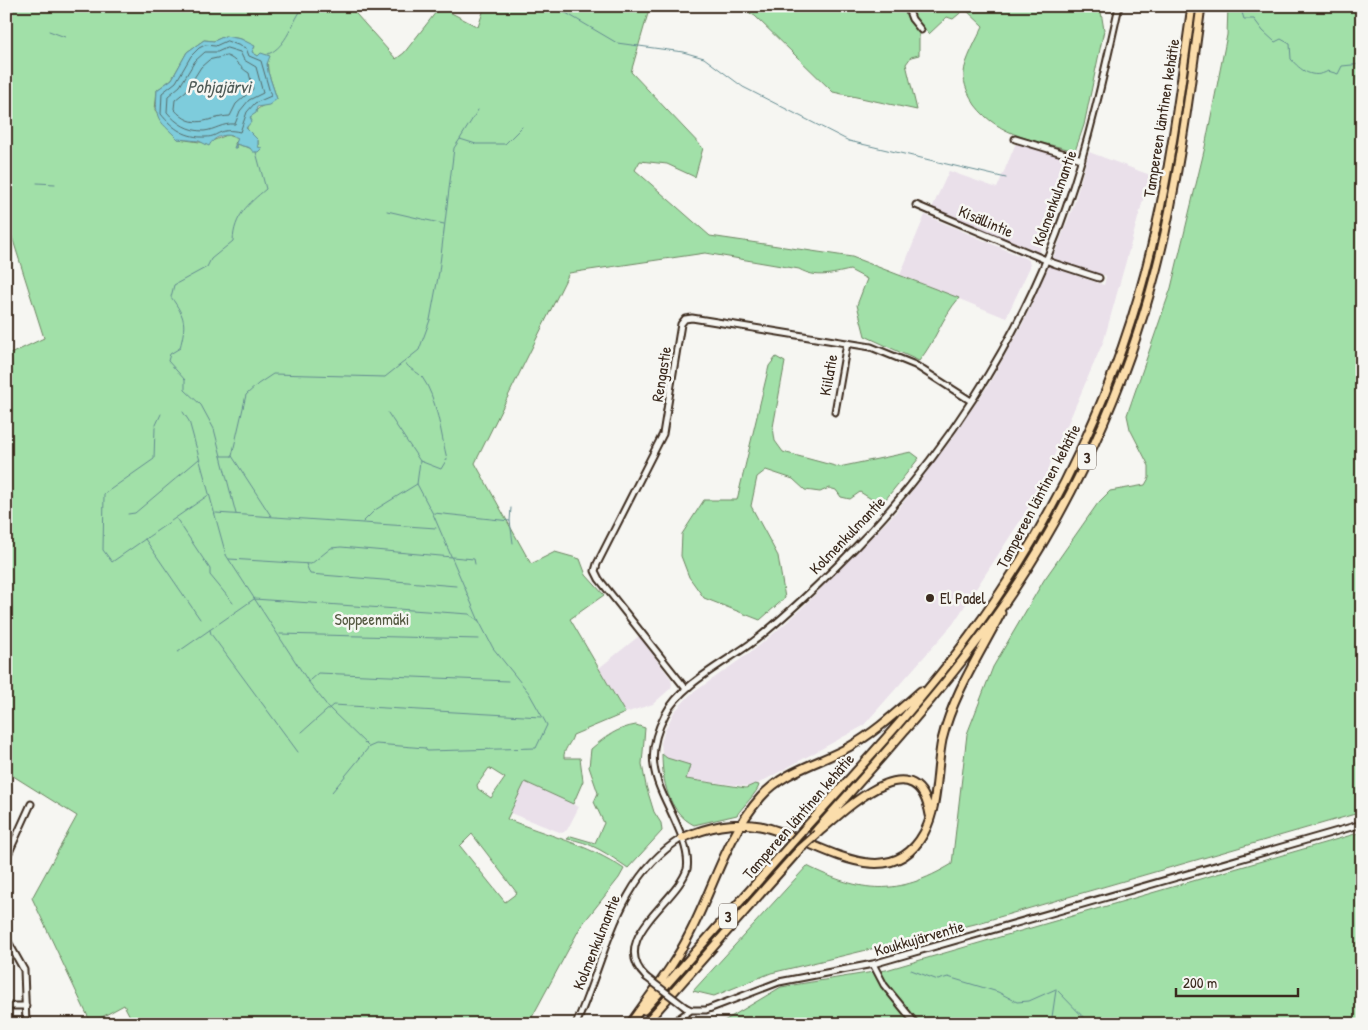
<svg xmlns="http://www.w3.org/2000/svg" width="1368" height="1030" font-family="'Patrick Hand',sans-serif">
<rect width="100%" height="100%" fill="#f6f6f2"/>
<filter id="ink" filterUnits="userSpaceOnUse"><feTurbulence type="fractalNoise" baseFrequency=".02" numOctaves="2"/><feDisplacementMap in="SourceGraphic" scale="10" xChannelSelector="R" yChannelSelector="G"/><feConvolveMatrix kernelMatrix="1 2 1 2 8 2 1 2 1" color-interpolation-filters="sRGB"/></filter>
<g filter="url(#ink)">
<!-- built -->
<path fill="#eae0ea" d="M1016,143L1072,160L1059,205L1039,252L932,208L949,171L997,188Z
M1089,152L1150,175L1104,340L1037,495L953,624L863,726L752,787L686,779L689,765L667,758L662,754L661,743L665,730L674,712L690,695L755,649L794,616L895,513L951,440L989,384L1023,323L1049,266L1104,285L1106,276L1053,258L1073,207Z
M925,215L1029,260L1030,267L1006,318L900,275Z
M639,636L671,679L672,684L671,688L653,704L625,713L599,668Z
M525,782L579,807L567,830L562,833L510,813Z"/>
<!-- green -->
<path fill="#a1e0a8" stroke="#6e8563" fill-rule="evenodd" d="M6,6H349L396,59L404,53L440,7L478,27L485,6H644L649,10L631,72L703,148L695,177L667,164L640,161L635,170L710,236L852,257L959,298C941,319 936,340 919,361L865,336L857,305L867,279L850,270C831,274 817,279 799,269L705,253L569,273L475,463L531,564L555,552L580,559L586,575L604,595L570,619L625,713L573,735C571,744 563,749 564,758H580L583,781L573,804L525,782L507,819C546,835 588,844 624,869L619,878L581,926L531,1019L526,1024H240L228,1021L230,1024H134L124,1005L91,1023L32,898L77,816L10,774L6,775V356L44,338L6,218ZM225,36L241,39L255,47L251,52L258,56L267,55L268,72L277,99C261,106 247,112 247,131L258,140V147L250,148L236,144V148L235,143L239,139L227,135L207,143L178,139L155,110L157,90L172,79L187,52L204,40L214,41ZM489,768L505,778L491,798L478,789L477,785ZM472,834L517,893L505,902L460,846Z
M743,6H903L908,20L919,32V55L911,57L906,64L917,110L833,92L755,16L744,10Z
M909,6H1100L1104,30L1084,125L1075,151C1038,141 999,137 975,105C969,95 963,85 964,73C964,62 978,37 983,26L965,9L953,19L947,17L929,34L913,16Z
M1228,6H1362V812L975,924L771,973L714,996L693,991L807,866C862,893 897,897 952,864L967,734L993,667L1044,580L1098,503L1110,491L1145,485L1149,478V466L1130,429L1127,415L1171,288L1205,147L1227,35Z
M776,357L785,362L773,427L775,441L783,452L839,467L911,452L919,458L881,505L860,492L850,499L841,497L836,490L829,488L820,492L805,490L793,479L766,470L757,477L751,506L778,556L785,598L760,620L704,598L689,577L681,556L682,534L704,500H737L769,366Z
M636,725L645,728L642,764L646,786L654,812L661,823L662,831L628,868C609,855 590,841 567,839L571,836L595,843L604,823L594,802L598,793L589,767L591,749C605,737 617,728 636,725Z
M662,754L667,758L690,765L686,779L746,788L755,784L759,785C758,792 742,807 737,815L694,825C668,812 662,780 662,754Z
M1362,832V1024H719L781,987L886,970Z"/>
<!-- water -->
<path fill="#7eccdc" stroke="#638b90" d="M225,36L241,39L255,46L252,52L258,56L261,53L270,56L267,64L268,72L277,99L269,105L257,107L256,113L250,117L252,121L246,128L258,140V147L262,148L258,152H253L250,148L236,144V148H234L238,138C227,132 214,136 209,146L199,141L178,139C157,118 155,121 157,90L172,79L187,52L204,40L214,41Z"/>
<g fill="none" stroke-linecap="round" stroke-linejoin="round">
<!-- shore -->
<path stroke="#566b6a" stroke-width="1" d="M227,41L246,48L249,56L261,61L271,96L255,103L247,112L240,132C219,127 219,137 206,137C186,138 173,129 161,114L162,93L176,82L191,56L199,48L205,45L215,46Z
M227,48L240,52L244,60L256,67L263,93L249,100L240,111L235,124C222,123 215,130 204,131C188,131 177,124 167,112L168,96L180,86L195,61L205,52H217Z
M227,56C236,59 240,68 249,73L253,89L236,104L230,116C207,117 194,132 174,109L175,100L186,91L201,67L209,60Z"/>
<!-- stream -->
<path stroke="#638b90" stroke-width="1" d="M526,6H528
M540,6L566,13L617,43L683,52L704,58L743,87L849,141L1006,178
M1240,6L1244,19H1254L1263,31L1275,42L1281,39L1290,44L1291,59C1300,70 1313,80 1328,71L1338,74L1342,66L1362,64
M1356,6L1362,15
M49,31L65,37
M268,54C287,47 292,21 304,6
M460,139L478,110
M37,183L55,184
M387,211L444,224
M405,362C409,370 417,371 422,377C437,397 441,435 447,459L441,469L420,461
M183,412L189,421L226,555L308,681L329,708L368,746
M161,414L155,427L154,459L104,494L103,550L112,562L210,494
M221,456H232L271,516
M232,456L246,395L258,384L273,374L385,377L419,350L430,320L439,272L454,148L460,139L476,144H505L522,127
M511,508L510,521L513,543
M216,513L436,528
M434,513L510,521
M128,514L135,513L199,459
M236,514L214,429L201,405L185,390V380L168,361L170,354L180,348C186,324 186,318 171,297L174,285L207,267L211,259L233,241C234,216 248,204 266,189L256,152
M176,518L210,569V575L233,603
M363,522L375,510L417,484
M145,539L200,619
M229,559L311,564L331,548L341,547L474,559L475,564
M306,564L310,574L456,586
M210,630L211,634L298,752
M280,634L479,639
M178,652L254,599L469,614L479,621
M310,680L318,673L508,681
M302,732L333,705L541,717
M332,792L369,747L376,744L425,748L427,751L536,748L547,725L529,693L493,648L479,621L433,514L417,484L420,461L388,413
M911,970L938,980L948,977L998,992L1017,1002L1029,1001L1056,989
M1057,990L1090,1024
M1051,1024L1056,990"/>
<defs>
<path id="minor" d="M907,6L912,19L921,30
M1015,139L1082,159
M916,205L1053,263L1099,278
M835,412L847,343
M686,689L599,579L595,571L597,564L663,434L681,324L685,319L692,318L871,347L915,365L971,401
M6,859L31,804
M6,938L24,970L26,1024
M873,964L884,985L916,1024
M646,977C607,939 677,902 687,869C689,859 686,849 683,840C666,792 637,769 665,715C682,682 729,661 758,638C787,615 814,589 840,563C939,465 1021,341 1066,208C1089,142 1104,74 1119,6
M6,1006H26
M685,1007L691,1010H706L779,982L873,964L1362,824
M576,1024C606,958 616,878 682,838
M671,1024L691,1010"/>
<path id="highway" d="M805,828C861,766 919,704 969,637C1057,518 1123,377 1155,232C1172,158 1181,82 1192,6
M819,832C847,808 917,740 930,815
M814,833C882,756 953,680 1011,594C1083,486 1137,360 1165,233C1181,158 1191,82 1201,6
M682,838C708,827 732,821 760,826C810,835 887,901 924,833C939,805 936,770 942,740C953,694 980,654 1001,613
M644,1010L790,845
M630,1024C650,995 674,966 689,935C713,890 726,836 761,797C785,770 818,764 849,747C876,732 898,711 921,691
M645,1024L799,850"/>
</defs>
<!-- minor casing -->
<use href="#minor" stroke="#3b2a1e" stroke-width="9"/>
<!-- highway casing -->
<use href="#highway" stroke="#3b2a1e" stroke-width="11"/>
<!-- minor -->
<use href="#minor" stroke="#f6f6f2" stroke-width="5"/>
<!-- highway -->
<use href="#highway" stroke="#fbddab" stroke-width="7"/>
<defs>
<path id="minor-bridge" d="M646,977L685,1007"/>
<path id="highway-bridge" d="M790,845L805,828
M799,850L817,834"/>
</defs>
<!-- minor-bridge casing -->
<use href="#minor-bridge" stroke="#3b2a1e" stroke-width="9" stroke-linecap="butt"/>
<!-- highway-bridge casing -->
<use href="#highway-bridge" stroke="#3b2a1e" stroke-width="11" stroke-linecap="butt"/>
<!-- minor-bridge -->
<use href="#minor-bridge" stroke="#f6f6f2" stroke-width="5"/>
<!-- highway-bridge -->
<use href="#highway-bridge" stroke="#fbddab" stroke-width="7"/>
</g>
</g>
<!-- markers -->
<circle fill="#3b2a1e" stroke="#f6f6f2" stroke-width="2" cx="930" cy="598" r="5"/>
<g text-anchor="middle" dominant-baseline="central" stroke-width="5" stroke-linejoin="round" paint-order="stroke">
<!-- shield labels -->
<g fill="#f6f6f2" stroke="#73675e" stroke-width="1">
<rect x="1078" y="444.5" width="18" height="25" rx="4"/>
<rect x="719" y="903.5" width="18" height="25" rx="4"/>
</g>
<g font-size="15" font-weight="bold" fill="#3b2a1e">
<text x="1087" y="457">3</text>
<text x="728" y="916">3</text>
</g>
<!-- street labels -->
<g font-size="16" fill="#3b2a1e" stroke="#f6f6f2">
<text transform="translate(1161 118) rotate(-81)">Tampereen läntinen kehätie</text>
<text transform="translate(1054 198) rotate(-70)">Kolmenkulmantie</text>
<text transform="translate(986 221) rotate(23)">Kisällintie</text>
<text transform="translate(661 374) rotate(-81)">Rengastie</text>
<text transform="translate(828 375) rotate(-80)">Kiilatie</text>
<text transform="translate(1038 496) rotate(-62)">Tampereen läntinen kehätie</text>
<text transform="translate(847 535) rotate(-46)">Kolmenkulmantie</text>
<text transform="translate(798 816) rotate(-49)">Tampereen läntinen kehätie</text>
<text transform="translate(919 938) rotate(-16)">Koukkujärventie</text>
<text transform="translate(596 942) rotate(-68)">Kolmenkulmantie</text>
</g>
<!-- poi labels -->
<g font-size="16" fill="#3b2a1e" stroke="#f6f6f2" text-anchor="start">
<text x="940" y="598">El Padel</text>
</g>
<!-- park labels -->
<g font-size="16" fill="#545840" stroke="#f6f6f2">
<text x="372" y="619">Soppeenmäki</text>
</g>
<!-- water labels -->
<g font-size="18" font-style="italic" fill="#4f5b57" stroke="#f6f6f2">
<text x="219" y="86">Pohjajärvi</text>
</g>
</g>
<!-- margin -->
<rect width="1368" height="1030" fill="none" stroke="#f6f6f2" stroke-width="25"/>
<rect x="12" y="12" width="1343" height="1005" fill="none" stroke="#3b2a1e" stroke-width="2" filter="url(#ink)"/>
<!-- scale -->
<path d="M1176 988v8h122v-8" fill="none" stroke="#3b2a1e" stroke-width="2.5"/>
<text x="1183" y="988" font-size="15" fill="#3b2a1e" stroke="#f6f6f2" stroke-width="4" paint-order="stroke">200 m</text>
</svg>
